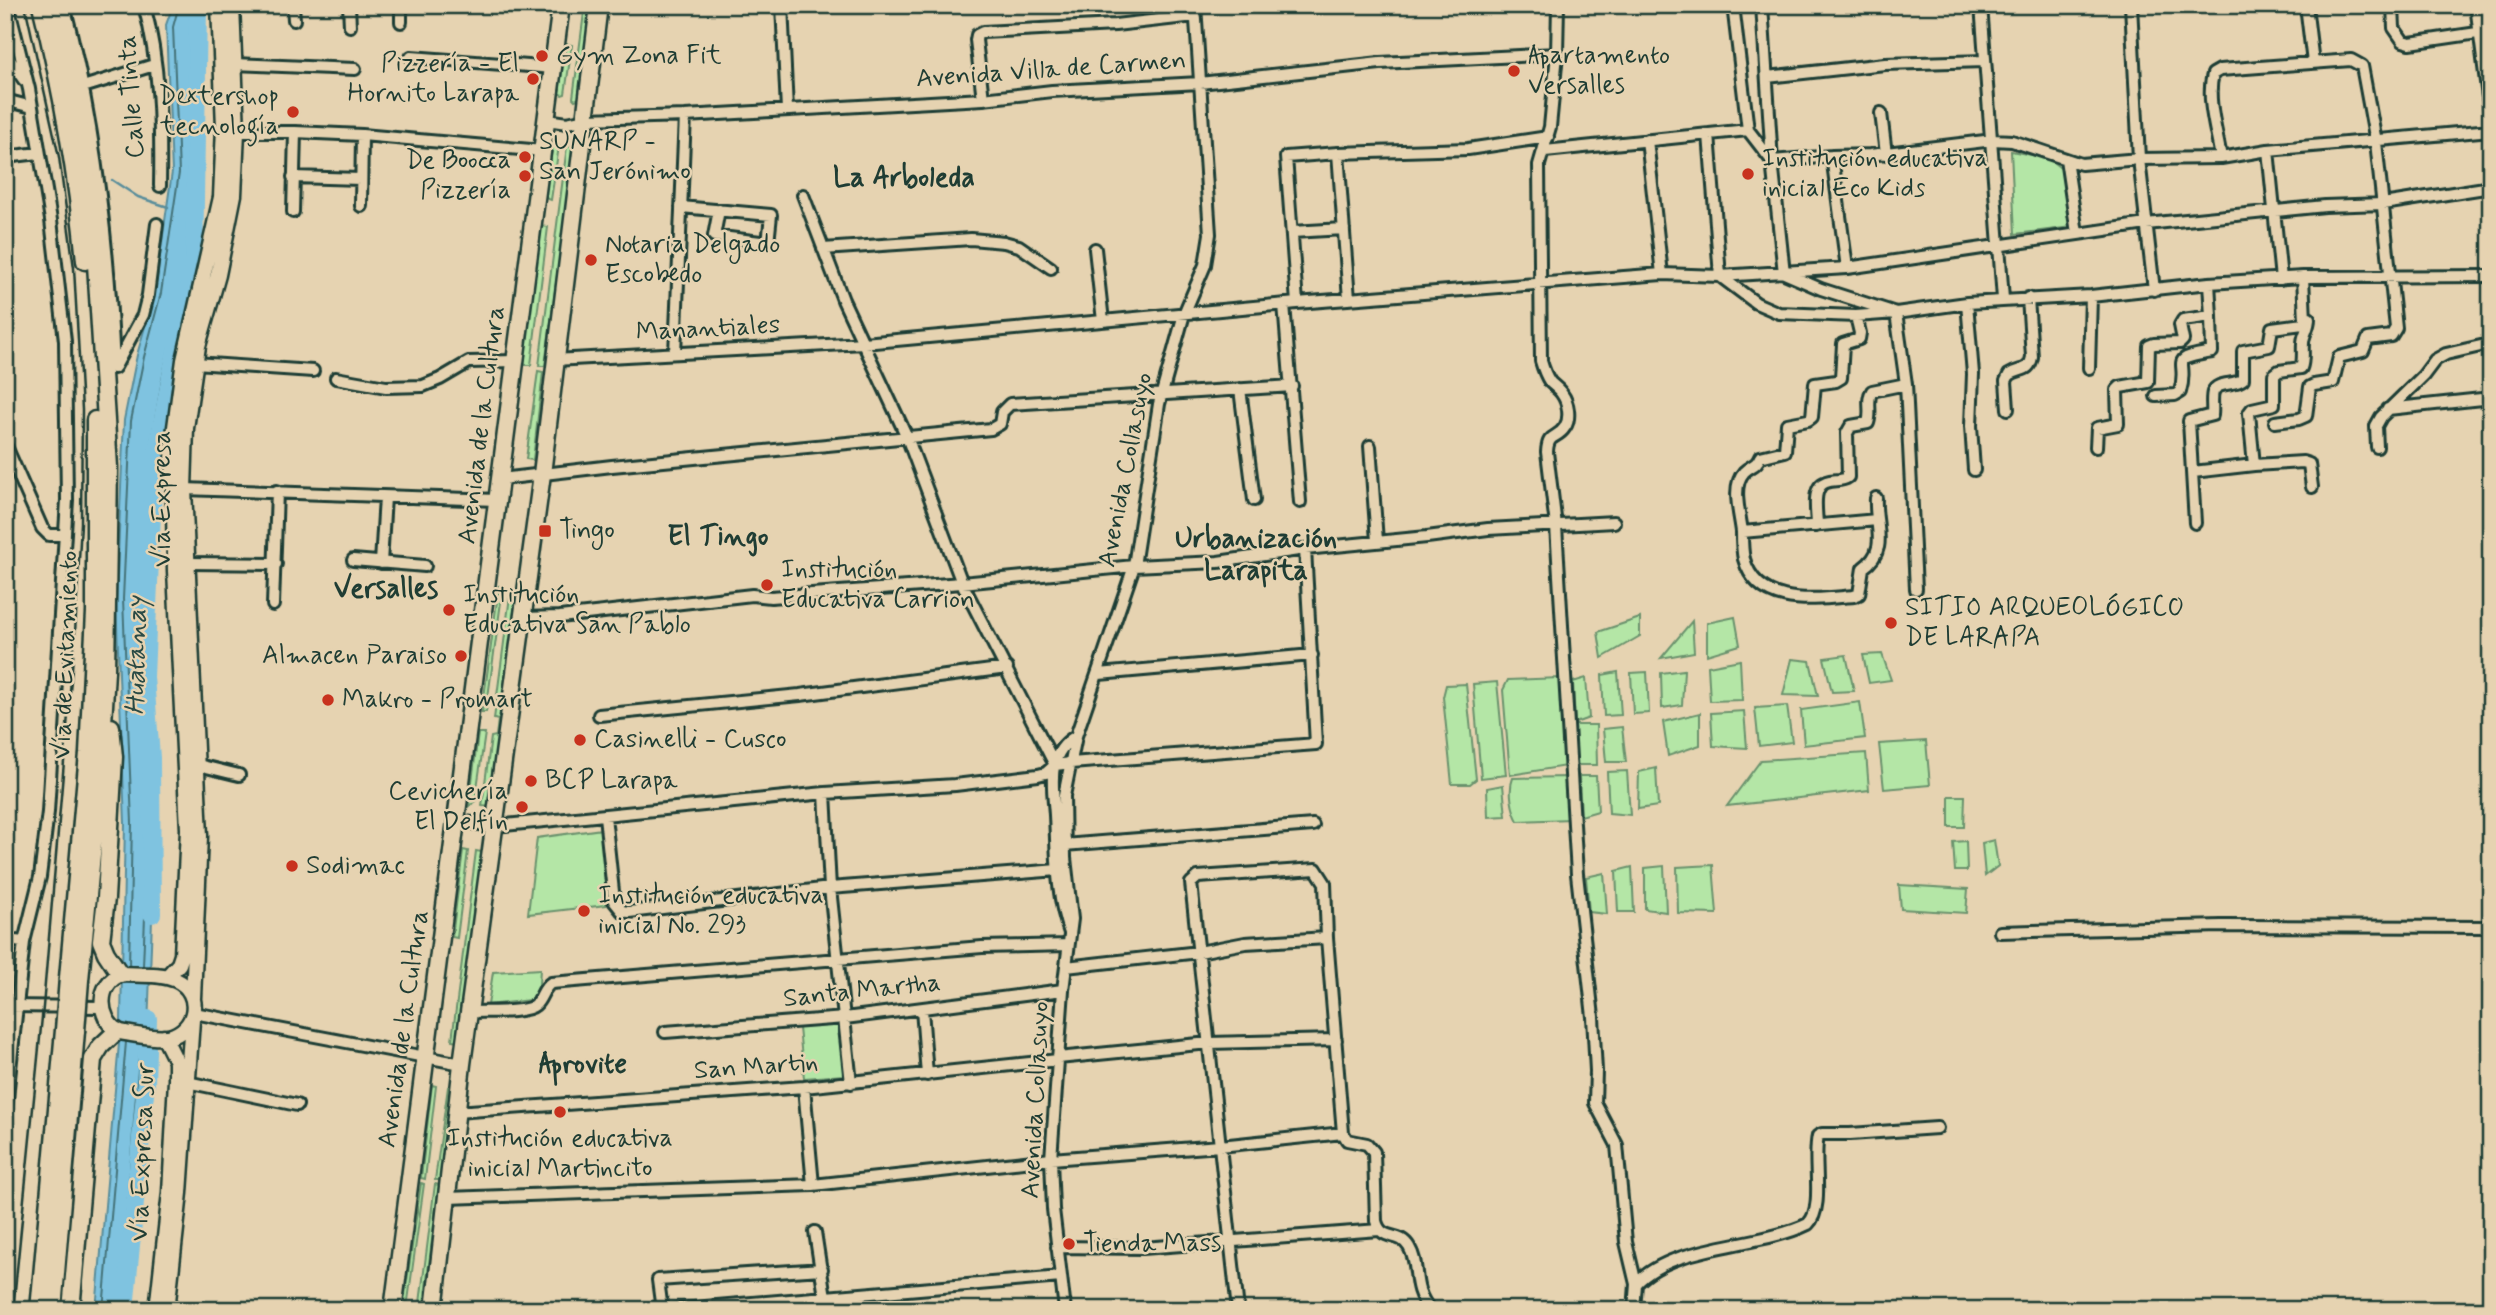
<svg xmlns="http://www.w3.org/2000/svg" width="2496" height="1315" font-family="Mynerve,sans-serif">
<rect width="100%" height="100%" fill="#e6d3b1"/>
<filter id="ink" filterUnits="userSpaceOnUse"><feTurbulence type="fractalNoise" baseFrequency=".0143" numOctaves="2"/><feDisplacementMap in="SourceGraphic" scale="14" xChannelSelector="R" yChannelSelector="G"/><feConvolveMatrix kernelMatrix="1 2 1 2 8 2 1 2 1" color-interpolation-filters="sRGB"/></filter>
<g filter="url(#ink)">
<!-- green -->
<path fill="#b4e6a6" stroke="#6a926d" stroke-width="2" d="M585,5H591L580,98L575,100L573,98Z
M566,44L572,45L565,94L562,95L559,93Z
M553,142L559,146L551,200L545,198Z
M567,146L574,147L545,366H539Z
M2011,151L2048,158L2064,171L2072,227L2015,234Z
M540,226L548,227L531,365H524Z
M538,371L543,372L533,460L526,459Z
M499,586L503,587L486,712H482Z
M510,596H516L489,807L482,806L491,737L496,736L498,720L494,719Z
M1735,617L1740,645L1707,655V623Z
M1640,618V636L1602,658L1598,632Z
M1692,621L1694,652L1661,658Z
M1882,654L1891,680L1869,683L1863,655Z
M1846,655L1854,691L1832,692L1824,658Z
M1792,659L1810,661L1818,696L1783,695Z
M1740,660L1742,700L1710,701L1708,666Z
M1684,670L1682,705L1662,708L1661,673Z
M1618,672L1621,715L1604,716L1602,675Z
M1647,672L1649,713L1633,714L1631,673Z
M1560,678L1566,766L1510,775L1503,690L1508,680Z
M1586,678L1589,718L1575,723L1573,682Z
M1497,682L1506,775L1481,778L1473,684Z
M1466,684L1476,779L1470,784H1452L1443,697L1446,685Z
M1860,702L1865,738L1804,745L1801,710Z
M1787,706L1792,742L1759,746L1755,708Z
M1744,711L1747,748L1713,746L1711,713Z
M1700,713V745L1668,756L1663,722Z
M1572,725H1596L1597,765H1576Z
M1622,727L1626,762H1606L1603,729Z
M478,733H485L475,802L469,806Z
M1926,741L1930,785L1884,789L1879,744Z
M1866,753L1869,790L1727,806L1761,760Z
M1656,768L1658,806L1638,809L1639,772Z
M1627,771L1630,815L1609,813L1607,772Z
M1579,776H1596L1598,811L1581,816Z
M1566,777L1570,819L1518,821C1512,810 1508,790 1513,778Z
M1503,785L1506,816L1488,817L1487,788Z
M1949,796H1965L1964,827H1949Z
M602,829L606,905L528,914L537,838Z
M1994,840L1998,866L1985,876L1982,843Z
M1966,841L1967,871H1955L1953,842Z
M463,850L468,851L457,938L452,937Z
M476,851L482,852L458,1041L452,1040Z
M1713,865L1717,914L1678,913L1677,867Z
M1664,866L1666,912L1645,909V868Z
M1632,867L1634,912H1618L1616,871Z
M1604,873L1607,914L1589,912L1586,877Z
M1899,885L1968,889L1966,913L1901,909Z
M540,969L538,999L488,1005L493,972Z
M840,1024L845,1075L804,1078L799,1028Z
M432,1085L436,1086L425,1179L421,1178Z
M448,1087L452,1088L440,1180H435Z
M421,1183L424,1184L408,1301L404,1302Z
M435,1184L439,1185L424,1303H420Z"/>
<!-- water -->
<path fill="#7fc3e0" stroke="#598d9b" stroke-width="2" d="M173,5H198L194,265L181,323L154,466L145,677L151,758L153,892L146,1083L125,1310H96L121,1020L125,823L116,600L124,420L137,355L155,291L172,172L166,25Z"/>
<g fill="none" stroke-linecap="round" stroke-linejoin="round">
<!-- shore -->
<path stroke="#457379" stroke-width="2" d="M129,966L132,823L123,599L131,421L144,357L161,293L179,173L173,27L179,5
M143,966L146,892L144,758L138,677L147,465L162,380L187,264L191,5
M103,1310L126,1042
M119,1310L140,1044"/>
<!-- stream -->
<path stroke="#598d9b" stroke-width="2.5" d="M112,180L138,197L168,207"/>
<!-- river -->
<path stroke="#7fc3e0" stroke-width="18" d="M152,914L151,758L145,677L154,466L181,323L194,265L198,5
M125,1310L146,1083L148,1019"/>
<defs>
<path id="minor" d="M64,5C95,124 109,246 114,368
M144,5C160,63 161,127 160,186
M293,5L294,20
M349,5L350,26
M782,5L787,110
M1558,5L1557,54L1550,127L1539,165L1541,361C1543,368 1546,376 1550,382C1554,386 1559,389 1562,394C1568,402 1571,418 1565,427C1557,440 1548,432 1547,452L1556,526L1577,874L1593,1017L1596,1071L1595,1103L1617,1145L1626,1242L1636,1284
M1733,5L1748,130L1772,161L1832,156L1870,155L1993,140L2012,141L2081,164L2139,159L2221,158L2268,150L2491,130
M1762,5L1772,161L1784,273L1821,289L1896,313L1967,303L2091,296L2209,283L2303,277L2491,276
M1981,5L2003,299
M2131,5L2139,159L2154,290
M2306,5L2313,63
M2393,5L2394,28L2403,41L2410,43L2491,31
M2476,5L2491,121
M401,22V5
M5,53L24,80
M411,57L554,68
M234,64L355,69
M1767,77L1885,64L1985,61
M83,87L154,65
M983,99L976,40L977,35L983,32L1115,25L1195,16
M5,100L32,107
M1881,113L1886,154
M547,120L567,123L586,119L685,116L983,99L1052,91L1200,83L1380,63L1557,54
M237,132H295
M1709,134L1720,276L1756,303L1779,313L1856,316L1896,313L1906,384L1916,589
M1647,140L1662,274
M2268,150L2281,279
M1545,151L1748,130
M1338,153L1349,299
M1832,156L1847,268
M5,157L39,153
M2221,158C2217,132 2206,99 2213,74L2220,70L2351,60L2362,66L2376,142L2396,328L2391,336L2368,339L2363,351L2339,357L2333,382L2314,385L2310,387L2306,416L2299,419L2275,422
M2066,159L2077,233
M293,177L361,179
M803,195L843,300L907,437L962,583L1055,765
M361,206L362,135
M681,207L771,215L768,243L714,236L719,210
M293,212L295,132L362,135L543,151
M1292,232L1344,229
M823,249L971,239L1004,242L1019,246L1051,268
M1095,249L1103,321
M1297,303L1286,157L1338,153L1468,149L1548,137
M1967,303L1973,374L1971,426L1974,470
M1284,304L1300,502
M1856,316L1860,333L1859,339L1843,344L1841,378L1836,381L1815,384L1812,417L1808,420L1787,424L1785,451L1760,457C1756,467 1751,465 1744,472C1731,486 1740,514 1742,532L1877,520
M675,353L685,116
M554,360L864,343L1297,303L1662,274L1720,276L1847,268L2146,224L2325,206L2383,204L2491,187
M195,363L313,371
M115,367L143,315L148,295L157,224
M2089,368L2091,296
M336,378L386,387L423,386L440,379L469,362L515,361
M1240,389L1254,500
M2156,396L2175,395L2180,392C2190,359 2165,360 2212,352L2211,316
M2008,409L2006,381L2009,375C2021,367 2029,373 2032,357L2028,298
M2388,409L2491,398
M5,444L42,528L49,535H64
M1370,446L1377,541
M2096,447L2097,428L2118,424L2117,390L2120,387L2148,382L2149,346L2154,344L2180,343L2183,340L2180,325L2183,320L2211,316L2209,283
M2377,447L2376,426L2381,417L2423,376L2435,360L2446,354L2485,345L2491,342
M2254,465L2249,413L2252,409L2274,404V375L2279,371L2301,368C2305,358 2301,347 2304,337C2306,330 2309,326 2309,318
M2193,472L2254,465L2303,462L2309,464L2312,487
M501,479L612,466L991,429L1000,424L1002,412L1010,404L1292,386
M184,489L497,500
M2195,523L2189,421L2212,415C2213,408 2211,398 2213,392C2217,381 2235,386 2243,379V351L2269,346L2272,328L2303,324L2305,320L2303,277
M1817,526C1817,513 1811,487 1826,482C1834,479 1841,482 1848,477L1847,433L1851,426L1868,423C1872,412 1866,400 1872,391L1906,384
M1742,532C1742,541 1742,551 1744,559C1758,609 1816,599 1854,596L1859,594L1863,568C1890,549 1874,526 1876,498
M353,560L425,566
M187,563L276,564
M381,563L385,497
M273,605L277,491
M521,618L560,617L752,595L771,597L962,583L1134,566L1218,562L1305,549L1427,537L1488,529L1614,522
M1099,674L1312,655
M599,715L800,695L1007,668
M198,765L239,775
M825,793L830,888L851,1083
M605,816L614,901L622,911L629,912L830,888L1058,870
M457,821L495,826L825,793L955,785L1038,775L1046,773L1055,765L1071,763L1316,744L1305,549
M1064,845L1313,825
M2000,932L2221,926L2491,927
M1070,933C1056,897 1057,854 1055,815C1054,799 1051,782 1054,766C1057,753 1064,743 1076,736L1134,566L1159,404L1184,314L1205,265L1210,234L1195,5
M5,940L24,942
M1066,967L1199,952L1245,943L1327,938
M5,1006L103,1007
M922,1009L927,1075
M469,1012C483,1011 525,1014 535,1005C542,999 542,989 551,983L982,947L1068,945
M194,1013L462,1064
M665,1032L845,1018L1063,990
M1058,1058L1209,1043L1336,1040
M182,1081L297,1105
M804,1087L813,1185
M456,1112L804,1087L1058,1060
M5,1144L6,1106L24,942L40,877L48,812L67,500L65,341L51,220L29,89L8,5
M447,1198L813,1185L1051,1159L1220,1146L1343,1133
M815,1232L827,1310
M1057,1247L1143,1248L1379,1230
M662,1310L658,1280L822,1269
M670,1310L1061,1277
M1065,1310L1053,1209L1051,1159L1063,990L1072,919L1065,858L1064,796L1076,736
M1238,1310L1191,883L1198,877L1316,869L1325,883L1327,938L1343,1133L1347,1140L1367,1144L1374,1152L1376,1221C1382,1243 1399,1230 1409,1247C1421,1267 1410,1286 1430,1310
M1634,1310L1636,1284C1674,1243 1759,1248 1808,1224C1825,1208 1812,1160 1818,1136L1822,1134H1850L1937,1128"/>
<path id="major" d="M122,974C138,975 161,973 176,980C204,993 197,1031 168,1037C153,1039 134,1034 119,1032C97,1019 96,983 122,974Z
M167,977L179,964L182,955L188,829L175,571L173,442L184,360L221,197L224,127L219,5
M193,998L200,836L184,489L186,428L198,346L218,275L234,195L237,132L232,5
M157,1310L170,1192L176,1080V1061L164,1037
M167,1310L180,1193L192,1020"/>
<path id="highway" d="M41,5C62,89 77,175 85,261
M53,5L80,130L94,233L109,467L106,671L101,759L80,980
M111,727L114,757L106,898L101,941L106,953L120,974
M68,978L88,753L95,612V420
M39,1310L64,1030
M53,1310L76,1031
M71,1310L93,1059L101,1046L117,1031
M393,1310L561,5
M434,1310L462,1064L542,474L599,5"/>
</defs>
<!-- minor casing -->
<use href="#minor" stroke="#1f3d34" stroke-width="16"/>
<!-- major casing -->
<use href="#major" stroke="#1f3d34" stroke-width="19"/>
<!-- highway casing -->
<use href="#highway" stroke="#1f3d34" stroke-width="21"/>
<!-- minor -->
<use href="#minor" stroke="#e6d3b1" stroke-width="10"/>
<!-- major -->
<use href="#major" stroke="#e6d3b1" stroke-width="14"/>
<!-- highway -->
<use href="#highway" stroke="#e6d3b1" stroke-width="16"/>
<!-- rail -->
<path stroke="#1f3d34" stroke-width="2.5" d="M13,1310L43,1007L75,633L81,523L82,410L74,268L59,157L25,5"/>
<defs>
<path id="highway-bridge" d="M64,1030L68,978
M76,1031L80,980"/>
</defs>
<!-- highway-bridge casing -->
<use href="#highway-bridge" stroke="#1f3d34" stroke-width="21" stroke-linecap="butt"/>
<!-- highway-bridge -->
<use href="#highway-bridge" stroke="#e6d3b1" stroke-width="16"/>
</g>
</g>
<!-- markers -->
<g fill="#c8321e" stroke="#e6d3b1" stroke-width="2.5">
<circle cx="542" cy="56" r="7"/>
<circle cx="1514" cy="71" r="7"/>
<circle cx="533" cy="79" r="7"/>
<circle cx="293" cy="112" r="7"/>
<circle cx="525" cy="157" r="7"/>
<circle cx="1748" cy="174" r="7"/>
<circle cx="525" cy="176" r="7"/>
<circle cx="591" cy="260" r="7"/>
<rect x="538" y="524" width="14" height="14" rx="3.5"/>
<circle cx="767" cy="585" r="7"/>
<circle cx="449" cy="610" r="7"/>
<circle cx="1891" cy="623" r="7"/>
<circle cx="461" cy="656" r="7"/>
<circle cx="328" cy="700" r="7"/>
<circle cx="580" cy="740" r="7"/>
<circle cx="531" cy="781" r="7"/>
<circle cx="522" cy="807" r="7"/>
<circle cx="292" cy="866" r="7"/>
<circle cx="584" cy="911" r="7"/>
<circle cx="560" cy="1112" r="7"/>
<circle cx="1069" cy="1244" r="7"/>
</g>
<g text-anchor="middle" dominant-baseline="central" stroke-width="5" stroke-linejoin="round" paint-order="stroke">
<!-- poi labels -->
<g font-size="26" fill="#1f3d34" stroke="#e6d3b1" text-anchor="start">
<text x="556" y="56">Gym Zona Fit</text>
<text x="1528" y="56">Apartamento<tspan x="1528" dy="30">Versalles</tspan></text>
<text x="519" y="64" text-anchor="end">Pizzería - El<tspan x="519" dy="30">Hornito Larapa</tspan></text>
<text x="279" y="97" text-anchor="end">Dextershop<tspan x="279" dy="30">tecnología</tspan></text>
<text x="539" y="142">SUNARP -<tspan x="539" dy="30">San Jerónimo</tspan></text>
<text x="1762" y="159">Institución educativa<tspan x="1762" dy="30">inicial Eco Kids</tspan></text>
<text x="511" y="161" text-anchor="end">De Boocca<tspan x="511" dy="30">Pizzería</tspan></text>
<text x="605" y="245">Notaria Delgado<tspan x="605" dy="30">Escobedo</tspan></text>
<text x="559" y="531">Tingo</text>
<text x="781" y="570">Institución<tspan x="781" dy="30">Educativa Carrion</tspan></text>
<text x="463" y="595">Institución<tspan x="463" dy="30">Educativa San Pablo</tspan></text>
<text x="1905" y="608">SITIO ARQUEOLÓGICO<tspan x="1905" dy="30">DE LARAPA</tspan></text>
<text x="447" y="656" text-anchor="end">Almacen Paraiso</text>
<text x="342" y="700">Makro - Promart</text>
<text x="594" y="740">Casinelli - Cusco</text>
<text x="545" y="781">BCP Larapa</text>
<text x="508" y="792" text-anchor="end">Cevichería<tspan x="508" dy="30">El Delfín</tspan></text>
<text x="306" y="866">Sodimac</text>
<text x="598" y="896">Institución educativa<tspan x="598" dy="30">inicial No. 293</tspan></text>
<text x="560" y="1139" text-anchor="middle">Institución educativa<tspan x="560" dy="30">inicial Martincito</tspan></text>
<text x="1083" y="1244">Tienda Mass</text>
</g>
<!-- street labels -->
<g font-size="26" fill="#1f3d34" stroke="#e6d3b1">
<text transform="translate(1051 70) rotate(-4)">Avenida Villa de Carmen</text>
<text transform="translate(132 97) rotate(-94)">Calle Tinta</text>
<text transform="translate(708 329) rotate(-3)">Manantiales</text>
<text transform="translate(482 425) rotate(-83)">Avenida de la Cultura</text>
<text transform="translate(1126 470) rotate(-79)">Avenida Collasuyo</text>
<text transform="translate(163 499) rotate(-90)">Vía Expresa</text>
<text transform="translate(66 655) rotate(-88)">Vía de Evitamiento</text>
<text transform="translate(862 991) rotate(-6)">Santa Martha</text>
<text transform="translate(404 1029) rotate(-82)">Avenida de la Cultura</text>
<text transform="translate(756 1067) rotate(-4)">San Martin</text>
<text transform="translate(1036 1100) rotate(-87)">Avenida Collasuyo</text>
<text transform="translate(143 1152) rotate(-88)">Vía Expresa Sur</text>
</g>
<!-- neighbourhood labels -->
<g font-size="28" font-weight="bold" fill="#1f3d34" stroke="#e6d3b1">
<text x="904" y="178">La Arboleda</text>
<text x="718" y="537">El Tingo</text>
<text x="1256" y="539">Urbanización<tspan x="1256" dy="32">Larapita</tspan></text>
<text x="386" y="589">Versalles</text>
<text x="583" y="1064">Aprovite</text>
</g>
<!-- water labels -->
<g font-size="28" font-style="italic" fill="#294a45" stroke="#e6d3b1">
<text transform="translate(137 656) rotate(-89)">Huatanay</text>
</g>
</g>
<!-- margin -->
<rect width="2496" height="1315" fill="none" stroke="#e6d3b1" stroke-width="28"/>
<rect x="14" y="14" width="2468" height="1287" fill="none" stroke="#1f3d34" stroke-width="2.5" filter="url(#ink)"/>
</svg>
